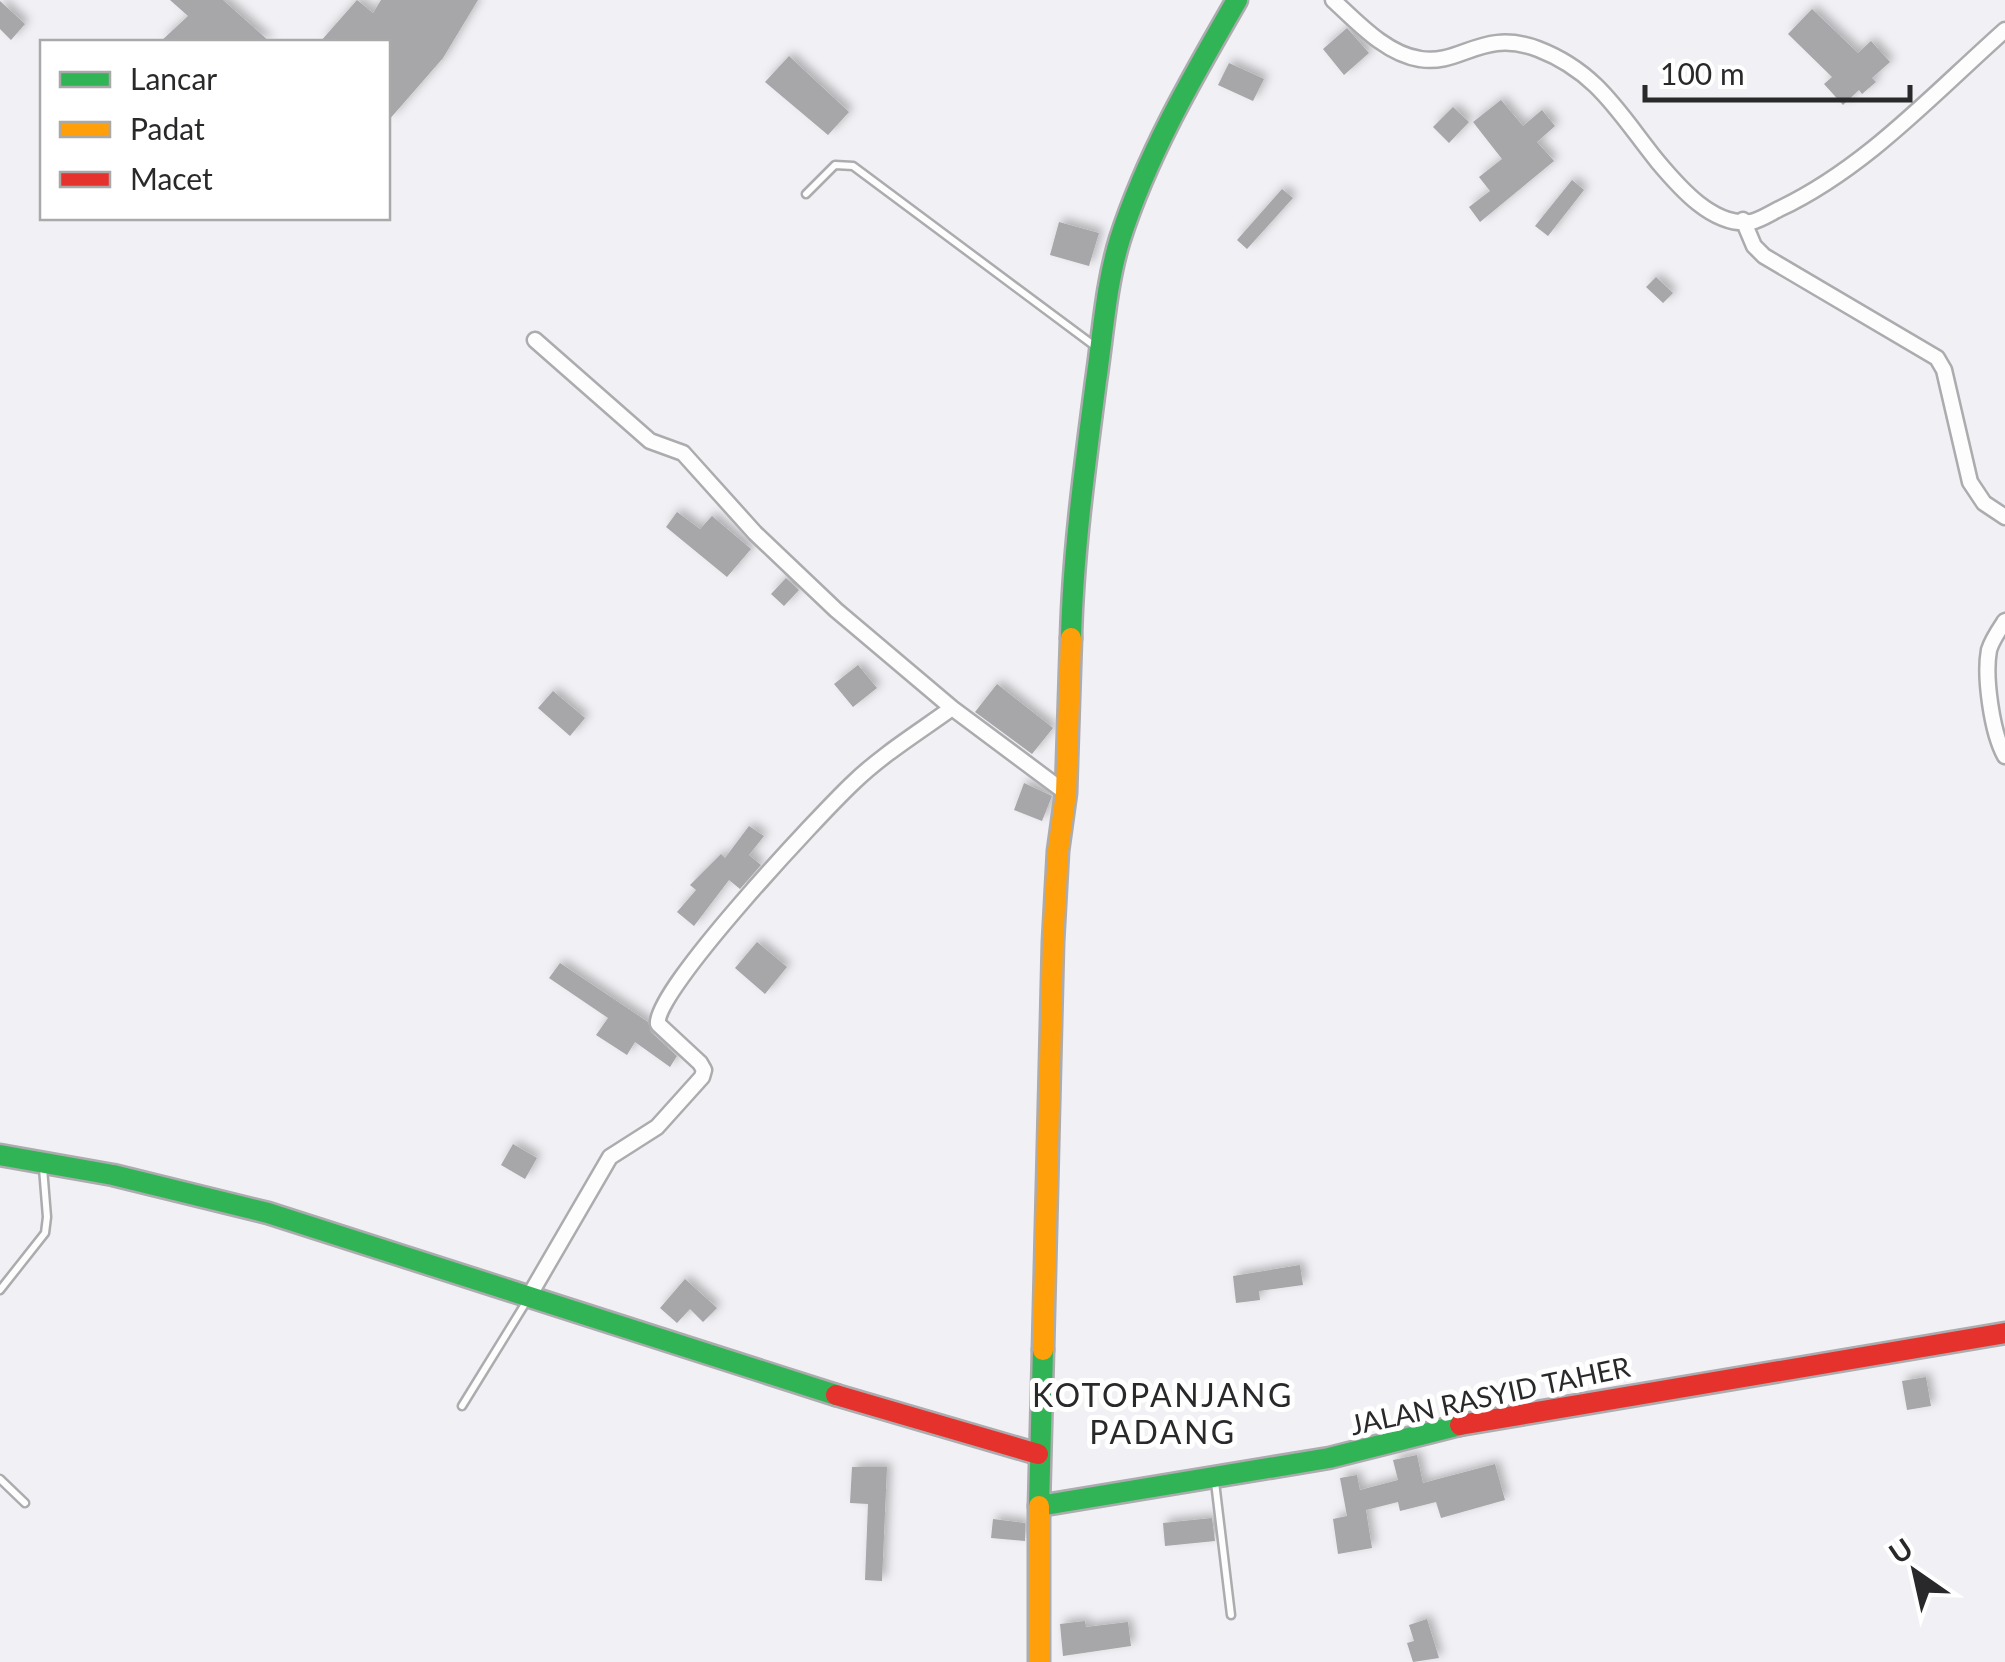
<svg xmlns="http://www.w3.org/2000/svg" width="2005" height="1662" font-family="Lato,sans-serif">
<defs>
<filter id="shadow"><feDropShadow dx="4.5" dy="-4.5" stdDeviation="5" flood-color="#0004"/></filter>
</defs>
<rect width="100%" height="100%" fill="#f1f0f4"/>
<!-- building -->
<path fill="#a7a6a9" filter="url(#shadow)" d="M170,0H223L270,42H160L188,16Z
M357,0L373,13L381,0H478L443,58L388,121V42H320Z
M0,1L25,24L11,40L0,29Z
M1812,9L1858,53L1871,41L1890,62L1872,78L1876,82L1862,94L1859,90L1843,105L1824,84L1832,77L1788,34Z
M1347,28L1369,53L1344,75L1323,49Z
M789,56L849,112L828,135L765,82Z
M1229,63L1264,79L1253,101L1218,85Z
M1501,100L1523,126L1542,110L1555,126L1537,142L1554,161L1480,222L1469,207L1490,191L1479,177L1502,159L1473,122Z
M1453,107L1469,122L1449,143L1433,127Z
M1572,180L1584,190L1548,236L1535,226Z
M1282,189L1293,198L1247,249L1237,240Z
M1059,222L1099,233L1089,266L1050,255Z
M1656,277L1673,293L1663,303L1646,287Z
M677,512L700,529L712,516L751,549L727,577L666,527Z
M786,578L799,590L784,606L771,594Z
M858,665L877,688L853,707L834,684Z
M997,684L1053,728L1032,754L975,712Z
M553,691L585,718L570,736L538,708Z
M1024,783L1052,796L1042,821L1014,810Z
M749,826L764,836L749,855L761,865L740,889L729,880L694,926L677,912L696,890L690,885L721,854L725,858Z
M757,942L787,967L765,994L735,968Z
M560,963L648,1022L651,1032L677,1056L670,1067L635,1042L627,1055L596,1035L608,1018L549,978Z
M513,1144L537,1158L525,1179L501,1165Z
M1300,1265L1303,1285L1259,1291L1260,1300L1236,1303L1233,1276Z
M685,1279L717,1308L703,1322L690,1309L677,1323L660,1308Z
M1926,1377L1931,1406L1907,1410L1902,1381Z
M1417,1455L1423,1483L1495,1464L1505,1500L1441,1518L1436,1502L1400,1511L1398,1502L1366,1510L1372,1548L1338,1554L1333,1519L1347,1516L1340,1478L1357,1475L1360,1490L1398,1480L1393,1460Z
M852,1467H887L882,1581L865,1580L868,1504L850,1503Z
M1212,1518L1215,1541L1165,1546L1163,1523Z
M993,1519L1025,1523V1541L991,1538Z
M1427,1619L1439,1658L1413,1662L1407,1643L1414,1641L1409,1625Z
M1085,1621L1086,1627L1128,1622L1131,1646L1063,1656L1060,1624Z"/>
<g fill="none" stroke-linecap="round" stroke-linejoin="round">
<defs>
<path id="lane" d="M806,194L835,165L853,166L1096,347
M0,1290L45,1233L47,1217L43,1168
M462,1406L528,1299
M0,1479L25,1503
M1215,1482L1231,1615"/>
<path id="street" d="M1333,0C1357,22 1386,54 1420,59C1461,66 1482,28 1538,49C1598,72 1620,115 1658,162C1679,187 1713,227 1751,222C1760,220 1771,213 1779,209C1866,168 1934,93 2005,30
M1743,220L1754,246L1764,256L1937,358L1944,370L1970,482L1984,503L2005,517
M535,340L650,441L683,453L755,533L836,610L952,708
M2005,621C1999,630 1992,640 1989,650C1984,677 1992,733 2005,756
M528,1298L610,1157L657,1127L702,1077L704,1070L700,1063L658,1024C652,993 822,812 854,782C883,754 919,732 952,708L1066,793"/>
<path id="fast" d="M1071,638C1073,552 1085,466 1096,381C1103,334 1106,284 1120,239C1147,155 1193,76 1237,0
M0,1155L113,1175L268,1213L836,1395
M1043,1350L1039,1506L1329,1458L1460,1425"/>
<path id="slow" d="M1043,1350L1053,942L1058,851L1066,793L1071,638
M1039,1506V1662"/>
<path id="jam" d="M836,1395L1038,1454
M1460,1425L2005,1333"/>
</defs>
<!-- lane casing -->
<use href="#lane" stroke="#acabae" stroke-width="11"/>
<!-- street casing -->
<use href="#street" stroke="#acabae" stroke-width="19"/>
<!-- fast casing -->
<use href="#fast" stroke="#acabae" stroke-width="25"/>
<!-- slow casing -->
<use href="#slow" stroke="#acabae" stroke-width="25"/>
<!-- jam casing -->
<use href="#jam" stroke="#acabae" stroke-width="25"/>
<!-- lane -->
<use href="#lane" stroke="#fdfdfd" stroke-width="6"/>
<!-- street -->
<use href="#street" stroke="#fdfdfd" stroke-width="14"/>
<!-- fast -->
<use href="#fast" stroke="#30b455" stroke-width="20"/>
<!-- slow -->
<use href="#slow" stroke="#ff9f0a" stroke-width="20"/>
<!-- jam -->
<use href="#jam" stroke="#e5322d" stroke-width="20"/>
</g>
<g text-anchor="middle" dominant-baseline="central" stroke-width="10" stroke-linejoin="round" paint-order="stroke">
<!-- street labels -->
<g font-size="28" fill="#29282b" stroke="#fff">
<text transform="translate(1490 1395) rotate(-12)">JALAN RASYID TAHER</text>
</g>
<!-- quarter labels -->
<g font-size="32" letter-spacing="2.5" fill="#29282b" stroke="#fff">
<text x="1163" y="1394">KOTOPANJANG<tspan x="1163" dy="37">PADANG</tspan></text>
</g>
</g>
<!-- legend -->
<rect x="40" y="40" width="350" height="180" fill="#ffffff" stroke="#a9a9aa" stroke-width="2.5"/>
<rect x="60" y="72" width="50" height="15" fill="#30b455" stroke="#a9a9aa" stroke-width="2.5"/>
<text x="130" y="90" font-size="30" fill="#29282b">Lancar</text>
<rect x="60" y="122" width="50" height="15" fill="#ff9f0a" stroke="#a9a9aa" stroke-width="2.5"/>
<text x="130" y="140" font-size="30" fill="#29282b">Padat</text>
<rect x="60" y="172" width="50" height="15" fill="#e5322d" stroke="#a9a9aa" stroke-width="2.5"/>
<text x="130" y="190" font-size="30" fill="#29282b">Macet</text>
<!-- north arrow -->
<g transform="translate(1915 1572) rotate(326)" stroke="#ffffff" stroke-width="8" paint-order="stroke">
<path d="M0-8L18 38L0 25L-18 38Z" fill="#29282b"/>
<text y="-15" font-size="28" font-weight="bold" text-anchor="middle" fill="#29282b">U</text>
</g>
<!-- scale -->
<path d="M1645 85v15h265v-15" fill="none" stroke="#29282b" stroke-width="5"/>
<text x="1660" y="85" font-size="30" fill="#29282b" stroke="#ffffff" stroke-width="8" paint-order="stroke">100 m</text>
</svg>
